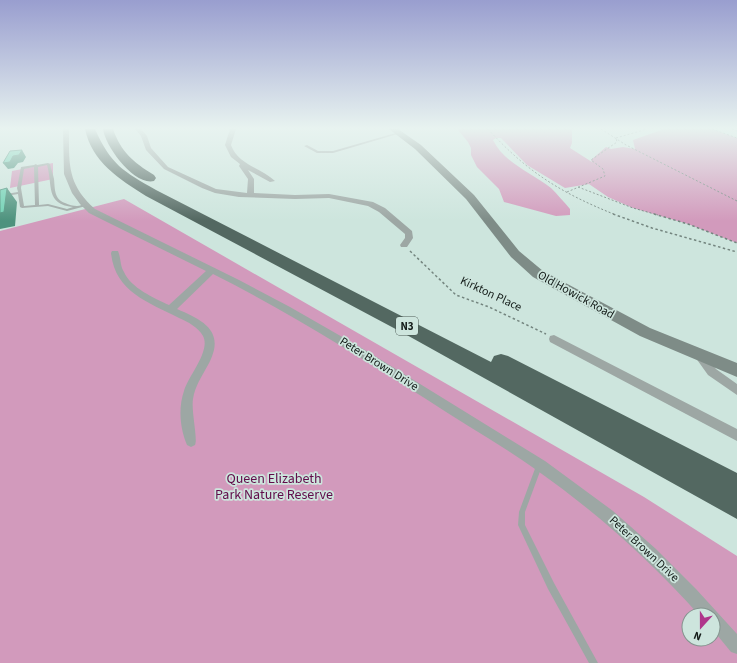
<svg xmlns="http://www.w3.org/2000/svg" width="737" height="663" font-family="'Source Sans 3',sans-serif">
<rect width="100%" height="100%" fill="#cde5dd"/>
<!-- green -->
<path fill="#d29abc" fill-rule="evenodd" d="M459,129H572V143L570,148L592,162L591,160L606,147L611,149L623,147L635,149L633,140L664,129H712L737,138V243L688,224L633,208L608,197L589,184L565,188L527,165L501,138H496L493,140C504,163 532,173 551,188C557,194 564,202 570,209V215L556,216L504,202L499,189L477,167L471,155V148L468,142L458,130Z
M53,163V179L10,188L12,171Z
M124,199L644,497L737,556V663H0V231ZM689,615H713V639H689Z"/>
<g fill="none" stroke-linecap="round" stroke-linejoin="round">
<!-- path-far1 -->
<path stroke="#74857f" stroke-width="1" stroke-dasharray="2 2" stroke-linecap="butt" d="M488,129C527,172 561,193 616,215
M601,129L626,145L737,201
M712,129L737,138
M732,129L737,131
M616,138L647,129
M578,187L633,208L658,215
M567,192L605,176L603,169L591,160L617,142L616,138"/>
<!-- path -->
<path stroke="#74857f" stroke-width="1.5" stroke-dasharray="2.5 2.5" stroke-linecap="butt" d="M613,214L652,228L737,252
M654,214L688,224L737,243
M410,251L456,295L489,307L546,334"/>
<!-- service -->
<path fill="#9da7a4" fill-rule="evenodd" d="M399,132L401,133L333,153H317L304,146L307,145L318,151H333Z
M48,163L50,164C51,169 53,174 54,179C55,189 54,199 65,203C69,205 73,206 77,206C80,206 83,204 86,204V206L67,211L48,206L22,208L20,207L18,194L0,197V195L18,192L17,188L21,167L34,165L36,164L37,165ZM47,165C53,185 45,204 73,207L67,209L48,204L39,205L38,167ZM34,167L35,205L24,206L21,188L24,169Z
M539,463L541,464L542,466L525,512V525L554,583L598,663H589L548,589L518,525L519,512L536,466L537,464Z"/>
<!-- minor -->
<path fill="#9da7a4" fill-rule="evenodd" d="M63,129H69C69,164 67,184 95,209L239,280L290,307L365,350L545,461L613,511L656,549L696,589L737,634V654L731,652L713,630V615H699C650,560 595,511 535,469C500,444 462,423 426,399C357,355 287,311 213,274L177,309C205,321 226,332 208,365C202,376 195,386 193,399C191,411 198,439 195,445L191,447L187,445C180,429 178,408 184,391C188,376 211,351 203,336C198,327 188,322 179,318C148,302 115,292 111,253L112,251H118C121,258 120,266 124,272C131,288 154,298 169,305L206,271L107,222L89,213L80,204L72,193L64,174Z
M135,129H141L147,136L151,148L168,167L216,189L247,193L248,179L239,166L240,164L231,157L225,145L230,129H236L231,145C238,165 262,168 275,181L270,182L248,170L254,179V193L295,195L329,194L373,202L385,208L412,231L413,238L407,247H401L400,245L405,238V234L379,212L368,206L329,198L295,199L239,197L215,193L202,188L164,169L146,150L141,136Z
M554,335L737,429V441L550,342L549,339L550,336Z
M698,350L702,351L716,369L737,384V395L708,375L693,354L694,351Z"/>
<!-- secondary -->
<path fill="#7e8c87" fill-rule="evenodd" d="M389,129H398L421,145L474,195L519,251L543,271L650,328L737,363V377L640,336L533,277L511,257L466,199L415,149Z"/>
<!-- motorway -->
<path fill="#536861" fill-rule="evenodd" d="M85,129H95C111,165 123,171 156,190L491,362L494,356L501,354L508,356L737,473V519L405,334L146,196C119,179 92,162 85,129Z
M103,129H113C121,152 133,162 154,175L156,178L154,181C134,186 105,146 103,129Z"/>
</g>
<!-- shaded-wall -->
<path fill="#4d927d" d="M22,150L26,157L23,162L18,163L14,168L8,169L3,163Z
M7,188L17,202L15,226L0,229V213Z"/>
<!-- building -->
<path fill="#6ed1b3" stroke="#4d927d" d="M22,150L19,155L13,156L10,162L3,163L10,151Z
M7,188L4,212L0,213V190Z"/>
<!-- sky -->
<linearGradient id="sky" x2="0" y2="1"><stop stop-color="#999ecf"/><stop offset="0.58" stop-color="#e8f3f0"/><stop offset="1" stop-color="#e8f3f0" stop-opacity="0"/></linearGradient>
<rect width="737" height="221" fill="url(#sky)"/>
<g text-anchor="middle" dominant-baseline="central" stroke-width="3.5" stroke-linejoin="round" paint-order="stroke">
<!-- shield labels -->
<rect fill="#cde5dd" stroke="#4b5853" stroke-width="1" x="396" y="317" width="22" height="18" rx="3"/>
<g font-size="11" font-weight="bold" fill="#131b18">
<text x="407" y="326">N3</text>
</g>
<!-- street labels -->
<g font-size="12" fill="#131b18" stroke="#cde5dd">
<text transform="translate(491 294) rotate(25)">Kirkton Place</text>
<text transform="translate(576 295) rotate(29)">Old Howick Road</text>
<text transform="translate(379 364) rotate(32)">Peter Brown Drive</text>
<text transform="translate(644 549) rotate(43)">Peter Brown Drive</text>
</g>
<!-- near-park labels -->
<g font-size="14" fill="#610b4a" stroke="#cde5dd">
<text x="274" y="479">Queen Elizabeth<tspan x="274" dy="16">Park Nature Reserve</tspan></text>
</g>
</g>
<!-- north arrow -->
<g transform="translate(701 627) rotate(201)"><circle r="19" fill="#cde5dd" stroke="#83948e"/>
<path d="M0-3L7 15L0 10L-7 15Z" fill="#af368b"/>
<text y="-6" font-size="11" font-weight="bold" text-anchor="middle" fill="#131b18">N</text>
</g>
</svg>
